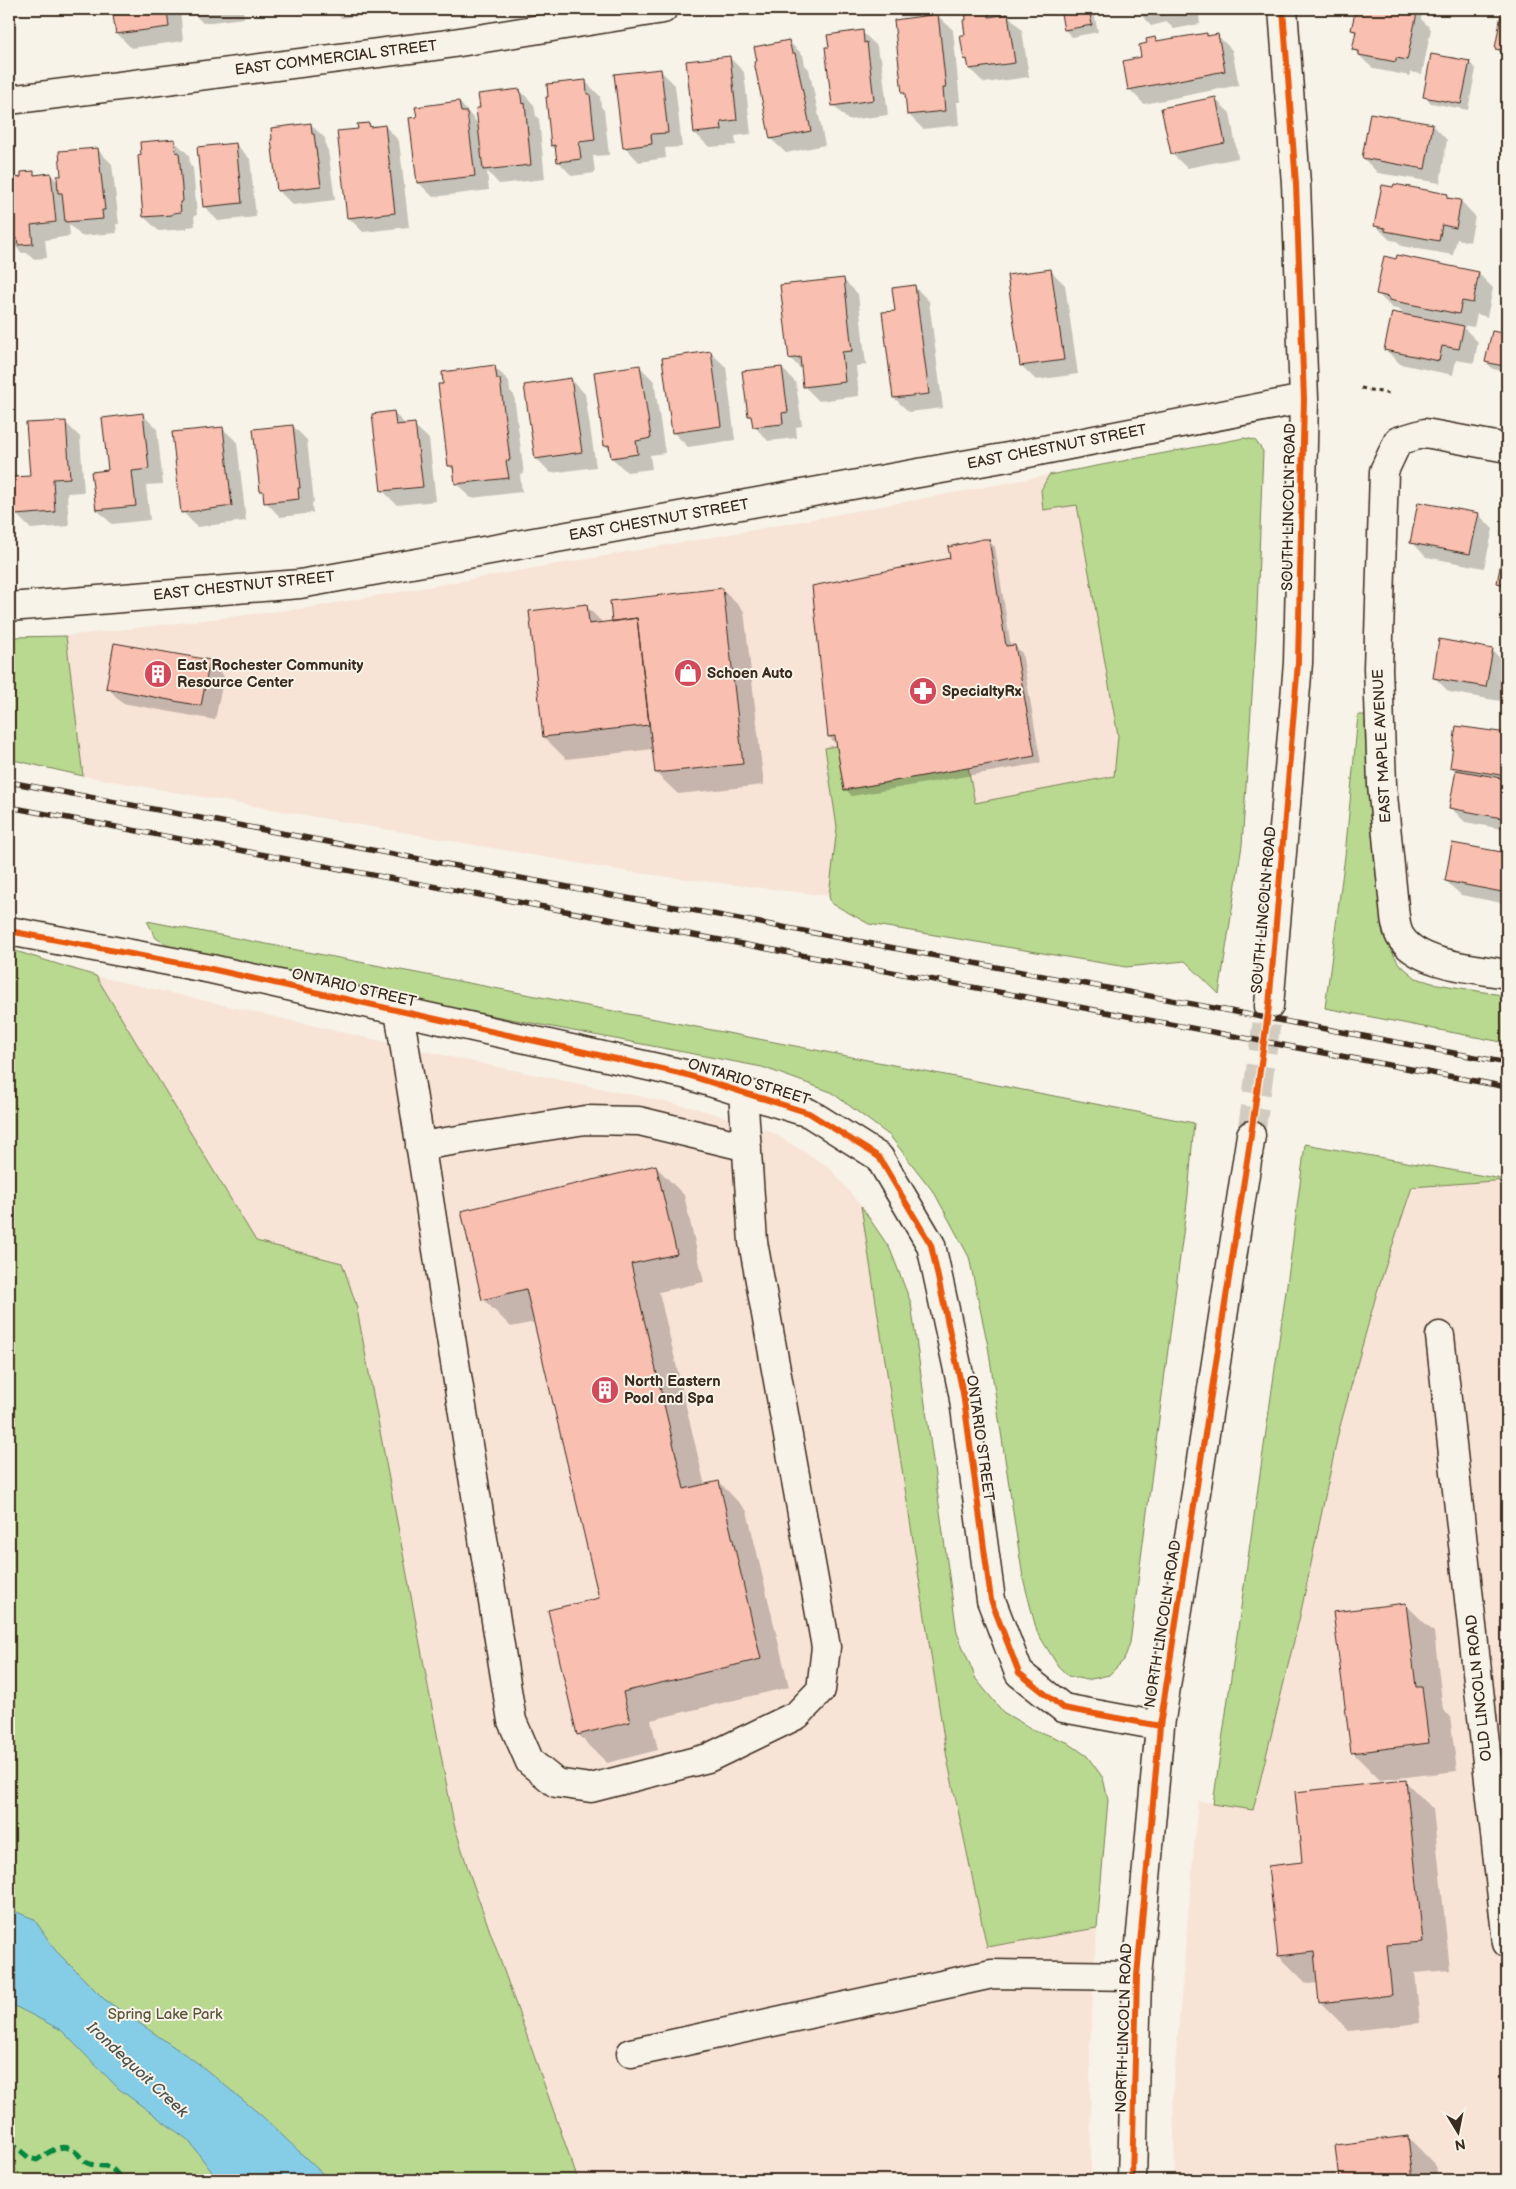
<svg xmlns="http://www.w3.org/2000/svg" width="1516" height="2189" font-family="'Balsamiq Sans',sans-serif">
<rect width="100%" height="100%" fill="#f7f3e8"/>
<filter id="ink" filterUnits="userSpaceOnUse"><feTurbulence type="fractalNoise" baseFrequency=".02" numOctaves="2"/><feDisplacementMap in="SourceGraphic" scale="10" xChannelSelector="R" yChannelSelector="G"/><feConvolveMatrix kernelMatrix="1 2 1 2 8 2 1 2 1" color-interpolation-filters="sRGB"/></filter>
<g filter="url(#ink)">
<!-- built -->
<path fill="#f8e3d7" d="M1049,475L1041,490L1043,510L1077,504L1118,736L1114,776L975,803L968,768L844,790L825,748L837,827L829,896L628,872L83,776L66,636L307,608L775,526Z
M96,976L460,1059L695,1108L770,1131L829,1167L861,1206L986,1946L1097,1928L1090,2046L1091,2180H578L469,1872L454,1824L356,1304L342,1263L256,1242Z
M1507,1180V2180H1175L1173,2091L1198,1801L1253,1809L1300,1616L1339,1430L1377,1292L1412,1186Z"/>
<!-- green -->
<path fill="#b9d890" stroke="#7a8157" d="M1244,438L1255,440L1263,451L1256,636L1242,845L1219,994L1185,961L1126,967L869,924L831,903L829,896L837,827L825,748L837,746L844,790L968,767L975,803L1114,776L1118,736L1077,505L1043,510L1041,490L1049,475Z
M66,636L83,776L9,759V637Z
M1358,715H1366L1380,911L1387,943L1399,964L1416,978L1432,983L1507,996V1043L1325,1008L1345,856Z
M147,921L1194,1123L1188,1195L1130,1643L1124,1660L1109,1675L1087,1680L1068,1676L1058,1666L1037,1632L1023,1578L988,1346L969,1257L935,1194L890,1136L831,1092L762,1067L217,963L178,952L156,938Z
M9,949L96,976L256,1241L342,1263L356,1304L454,1824L469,1872L578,2180H329L323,2175V2180H9Z
M1305,1144L1507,1180L1412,1187L1377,1292L1339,1430L1300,1616L1253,1810L1213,1804L1290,1263Z
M861,1206L890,1249L911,1303L957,1633L976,1679L1003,1712L1032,1729L1067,1742L1087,1756L1103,1778L1108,1800L1097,1928L987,1947L947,1758Z"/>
<!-- water -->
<path fill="#85cde6" stroke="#678c96" d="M9,1909L34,1919L56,1951L104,1999L199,2064L261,2115L329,2180H218L188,2140L119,2089L61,2030L9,2003Z"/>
<!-- shadow -->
<path fill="#0003" d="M114,9H180L183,41L131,48L117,33Z
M189,9H243L244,18L203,23Z
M332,9H368L369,15L341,18Z
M966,9H992L1000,16L1008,15L1022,30L1029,77L984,83L970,69L969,63L965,59L968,21Z
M1061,9H1093L1098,32L1072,37L1065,30Z
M1136,9H1233L1199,16L1200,24L1174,29L1167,22L1151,26Z
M1352,9H1423L1421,19L1431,29L1422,74L1410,72V76L1374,69L1368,64L1353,49L1356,34L1352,30L1355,15L1351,11Z
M1503,9H1507V60L1496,48Z
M938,16L953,30L960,102H957L959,125L923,129L908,114L906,96L903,93Z
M862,32L877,46L878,55L881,58L888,115L848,120L833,105Z
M1207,34L1209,37L1217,35L1232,50L1239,85L1144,104L1129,89L1148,44L1155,38L1158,42Z
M788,41L803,55L805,65L809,69L825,145L786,153L771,139L756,63Z
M730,58L744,72L751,134L735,136L736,145L709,147L695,133Z
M1469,62L1476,69L1468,110L1431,103L1424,96Z
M660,70L675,85L682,147L665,148L666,158L639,162L625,147Z
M585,81L600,96L601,107L604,110L609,155L593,156L595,173L572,176L558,161L556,150L552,146Z
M520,90L534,105L536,116L539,119L545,179L499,184L487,171L489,190L433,197L418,182V118L459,102L480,126Z
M1215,99L1230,113L1238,158L1187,168L1172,154Z
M1371,115L1433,125L1447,140L1440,183L1378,173L1363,158Z
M310,124L325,138L326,147L328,150L335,200L293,205L278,190Z
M369,124L373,128L385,126L399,141L409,227L363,232L348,217L359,130Z
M174,141L189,155L190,165L193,168L197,215L194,216L195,226L187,227V229L159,231L144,217Z
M236,144L250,159L256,217L218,221L204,206Z
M97,149L112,164L119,224H116L117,233L81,236L69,224L70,236L45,240L47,258L33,259L27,253H22L9,240V180L23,179L33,173L37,176L50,174L58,182Z
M1447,195L1451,200L1461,201L1475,216L1470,242L1457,239L1453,255L1401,246L1397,241L1390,240L1376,226Z
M1050,270L1065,285L1078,374L1036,380L1022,366Z
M1478,273L1493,288L1487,317L1477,314L1474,327L1461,325L1478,342L1474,363L1456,360L1453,375L1400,364L1386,350L1407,317L1401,310L1392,308L1378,294Z
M843,279L858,294L866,365L856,366L859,396L819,401L804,386L803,371L790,358Z
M914,286L929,301L943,408L909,412L894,398L896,312Z
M1493,332L1507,335V372L1493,369L1486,362Z
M711,353L726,367L735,440L688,447L673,432Z
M639,366L654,381L665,453L650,455L652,469L627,472L612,458V452L605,445Z
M494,367L509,381L510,391L514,395L524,474L520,475L522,492L471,498L456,483L455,471L449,466Z
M782,368L796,383L802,426L796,427L797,438L768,441L754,426L753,419L749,416Z
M571,379L585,394L596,467L551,473L537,459L526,386Z
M394,413L406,425H414L429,439L436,501L397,505L383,491Z
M142,414L157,429L163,484L146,485L150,520L112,524L97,510L110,471Z
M65,422L80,437L84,492L67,493L69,526L31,529L16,514L31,477Z
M293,426L307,440L314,502L312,503L313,513L280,517L266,502L265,494L262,490Z
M222,428L237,442L246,521L197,527L183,512Z
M1478,514L1493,529L1484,568L1426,557L1412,542Z
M1507,538V591L1498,582Z
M988,540L995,547L1011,647L1015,646L1022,653L1041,763L852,796L845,789L836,744L829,737L813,587L952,559Z
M723,590L744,611L764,785L678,794L656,773L653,749L566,759L544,737L586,606L604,624Z
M115,644L210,662L224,676L215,720L122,703L108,688Z
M1492,650L1507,665L1500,701L1449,692L1434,677Z
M1457,727L1507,734V830L1465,822L1451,808L1457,773L1451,767Z
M1453,844L1507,854V904L1461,895L1446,881Z
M656,1167L684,1195L704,1282L659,1292L705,1486L719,1482L747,1511L789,1687L651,1720L658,1750L607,1763L578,1734L600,1599L535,1322L511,1327L483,1299Z
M1405,1604L1434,1632L1443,1710L1450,1716L1457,1771L1380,1780L1352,1752Z
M1405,1781L1433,1809L1450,1970L1415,1973L1420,2023L1349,2031L1320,2002L1318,1983L1307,1984L1279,1956L1304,1863Z
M1408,2137L1436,2166L1438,2180H1340L1336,2146Z"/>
<!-- building -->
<path fill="#f9bfb0" stroke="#3b2a1e" d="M112,9H167L169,27L116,34Z
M965,9H988L989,17L1008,14L1015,63L969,69L967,59L964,60L960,35H965L963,20H966Z
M1060,9H1089L1092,25L1064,30Z
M1156,9H1187L1158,15Z
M1351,9H1406V11L1417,13L1407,60L1396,58V62L1359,55V51L1352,50L1356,31L1351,30L1355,13L1350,12Z
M1502,9H1507V51L1495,49Z
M938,14L946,88H943L945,111L907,115L905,93H902L894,20Z
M863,30L864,43L867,42L874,100L832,106L825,47H829L827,35Z
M1207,33V36L1218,34L1225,71L1128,90L1123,61L1141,57L1139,45L1147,43L1146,39L1155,37L1156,41Z
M789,40L792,53H795L811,131L770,139L754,62L757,61L754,47Z
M1431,54L1470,61L1461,104L1423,97Z
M730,56L737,120L721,122L722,130L694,133L686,61Z
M661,69L668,133L651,134L652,144L623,148L614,74Z
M586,80L587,94H590L595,140L579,142L581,159L557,162L555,145L551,146L546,97H548L547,84Z
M520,89L522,104L525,103L531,165L483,170L476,108H480L478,94Z
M1216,97L1225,143L1171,154L1161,108Z
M459,101L461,112H467L475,176L417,183L409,118L417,117L415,107Z
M1370,113L1433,124L1425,169L1362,158Z
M311,123L312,134H314L321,186L277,191L271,139H272L271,128Z
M369,123L370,127L385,125L395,213L347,218L337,131L358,129L357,124Z
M175,139L176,153L179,152L183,201L180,202L181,212L173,213L172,215L143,217L138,156L141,155L140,142Z
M236,143L242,203L203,207L197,147Z
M98,148L105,210H102L103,219L65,222L62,193H58L57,176H61L59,151Z
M34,171V175L51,173L56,222L31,225L33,244L18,245L17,238L9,239V179L21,177V172Z
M1394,184L1448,194L1447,198L1461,200L1456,228L1442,225L1439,241L1385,231V228L1374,226L1382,185L1393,187Z
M1397,255L1479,272L1473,303L1462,301L1459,314L1389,300V297L1376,294L1384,256L1396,259Z
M1051,269L1064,360L1020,366L1007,275Z
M844,278L852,351L842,352L845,382L803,387L800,357L789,359L780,285Z
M915,285L929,394L893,398L882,312L895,311L892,288Z
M1392,312L1464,326L1459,349L1442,346L1439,361L1384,350Z
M1492,331L1507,334V350L1503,366L1485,362Z
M711,351L721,426L672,433L662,358Z
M495,365L497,379H500L510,460L506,461L509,478L455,484L453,466H448L438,384H443L442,372Z
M640,365L651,438L636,441L638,454L611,458L609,445L604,446L594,372Z
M782,367L788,412L782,413L783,424L753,427L751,416H748L742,371Z
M571,378L582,452L535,459L524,385Z
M394,411L396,425L415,423L423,487L381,491L372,414Z
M143,413L149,469L132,471L136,506L96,510L91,472L108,470L102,418Z
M66,421L70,478L53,479L55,512L15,515L13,477L30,476L26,423Z
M293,425L300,488H298L299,499L264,503L263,491H260L253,429Z
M223,427L232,506L181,513L172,432Z
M1418,502L1479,513L1470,554L1410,543Z
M1507,532V585L1497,583Z
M983,539H989L1006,646L1015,645L1035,756L844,790L835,736L828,737L812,586L950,558L948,547Z
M723,588L743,764L655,773L637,618L612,622L610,601Z
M587,604L589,624L637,618L649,725L543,737L529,611Z
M1439,639L1493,649L1486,687L1433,678Z
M114,643L210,660L201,706L106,688Z
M1456,726L1507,733V776L1450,767Z
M1456,770L1507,779V819L1449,808Z
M1452,843L1507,853V893L1445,881Z
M656,1165L677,1254L631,1264L684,1489L719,1481L761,1659L623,1692L630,1722L577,1735L548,1610L599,1598L526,1289L482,1300L461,1211Z
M1406,1603L1416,1687H1422L1429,1743L1351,1753L1333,1612Z
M1406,1780L1423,1942L1387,1945L1392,1995L1319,2003L1314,1952L1278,1956L1268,1866L1302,1862L1295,1792Z
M1408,2136L1413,2180H1339L1335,2145Z"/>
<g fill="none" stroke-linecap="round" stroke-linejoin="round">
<!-- minor-tunnel -->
<path stroke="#d1cbc0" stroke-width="28" stroke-dasharray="28 14" stroke-linecap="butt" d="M1251,1135L1269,1006"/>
<defs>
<path id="minor" d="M9,100L441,45L663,9
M1507,448L1425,433L1398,441L1384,471L1378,668L1382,785L1395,917C1396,923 1397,931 1400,936C1418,966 1476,968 1507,974
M9,607L300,584L1008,457L1304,399
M9,931L211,969L684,1074L809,1113L879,1157L931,1245L963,1393L991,1600L1019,1673L1063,1708L1160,1726
M1269,1006L1298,663L1304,399L1296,184L1283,9
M399,1011L512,1721L530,1762L556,1783L591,1788L708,1758L797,1715L821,1690L826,1647L753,1242L743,1092
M420,1146L585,1120L639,1121L747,1147
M1440,1336L1507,1943
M631,2053L992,1974L1137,1976
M1132,2180L1137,1976L1160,1726L1251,1135"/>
</defs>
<!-- minor casing -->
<use href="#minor" stroke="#3b2a1e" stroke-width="31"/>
<!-- path -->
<path stroke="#3b2a1e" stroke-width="3" stroke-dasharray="4 4" stroke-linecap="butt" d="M1361,388L1390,394"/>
<!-- minor -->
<use href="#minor" stroke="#f7f3e8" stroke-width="28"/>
<defs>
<path id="rail" d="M9,782L1507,1063
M9,807L1507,1087"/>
</defs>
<!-- rail casing -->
<use href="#rail" stroke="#3b2a1e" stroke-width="5.5"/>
<!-- rail -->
<use href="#rail" stroke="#f7f3e8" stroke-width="4" stroke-dasharray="11" stroke-linecap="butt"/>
<!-- quiet -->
<path stroke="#00873e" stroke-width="5" stroke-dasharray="10 5" stroke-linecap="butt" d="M9,2141L29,2158L37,2160C51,2151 63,2140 78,2154C81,2158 85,2163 90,2164C110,2169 107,2161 122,2180"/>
<defs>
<path id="cycleway" d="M9,931L211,969L684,1074L809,1113L879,1157L931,1245L963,1393L991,1600L1019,1673L1063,1708L1160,1726
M1132,2180L1137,1976L1160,1726L1251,1135L1269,1006L1298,663L1304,399L1296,184L1283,9"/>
</defs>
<!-- cycleway casing -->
<use href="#cycleway" stroke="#f7f3e8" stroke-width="9"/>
<!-- cycleway -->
<use href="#cycleway" stroke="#e8590c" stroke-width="6"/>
</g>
</g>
<!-- icons -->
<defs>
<symbol id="shop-disc" viewBox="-11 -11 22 22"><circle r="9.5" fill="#d1495b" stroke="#f7f3e8"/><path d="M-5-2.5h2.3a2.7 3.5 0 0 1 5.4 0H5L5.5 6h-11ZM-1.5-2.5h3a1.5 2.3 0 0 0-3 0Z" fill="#fff"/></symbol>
<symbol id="building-disc" viewBox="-11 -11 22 22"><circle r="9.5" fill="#d1495b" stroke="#f7f3e8"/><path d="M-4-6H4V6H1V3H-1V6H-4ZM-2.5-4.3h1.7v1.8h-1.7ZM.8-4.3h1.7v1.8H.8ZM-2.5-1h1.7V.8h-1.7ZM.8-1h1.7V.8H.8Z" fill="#fff"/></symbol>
<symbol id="pharmacy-disc" viewBox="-11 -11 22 22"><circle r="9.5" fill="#d1495b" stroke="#f7f3e8"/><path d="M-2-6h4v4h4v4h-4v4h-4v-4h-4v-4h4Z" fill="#fff"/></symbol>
</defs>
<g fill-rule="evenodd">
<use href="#shop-disc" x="672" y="657" width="32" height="32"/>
<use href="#building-disc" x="142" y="658" width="32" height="32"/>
<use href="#pharmacy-disc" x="907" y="675" width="32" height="32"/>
<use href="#building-disc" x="589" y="1374" width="32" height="32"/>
</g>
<g text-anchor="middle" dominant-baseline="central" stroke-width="4" stroke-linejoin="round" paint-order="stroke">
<!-- street labels -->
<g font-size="15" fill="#3b2a1e" stroke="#f7f3e8">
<text transform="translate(336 58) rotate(-7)">EAST COMMERCIAL STREET</text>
<text transform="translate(1057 447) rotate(-11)">EAST CHESTNUT STREET</text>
<text transform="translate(1289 507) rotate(-89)">SOUTH LINCOLN ROAD</text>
<text transform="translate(659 520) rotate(-10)">EAST CHESTNUT STREET</text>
<text transform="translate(244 586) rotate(-6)">EAST CHESTNUT STREET</text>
<text transform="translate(1382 746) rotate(-93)">EAST MAPLE AVENUE</text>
<text transform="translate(1264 910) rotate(-85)">SOUTH LINCOLN ROAD</text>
<text transform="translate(354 988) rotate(13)">ONTARIO STREET</text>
<text transform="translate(749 1082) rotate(17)">ONTARIO STREET</text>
<text transform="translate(980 1438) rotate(82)">ONTARIO STREET</text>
<text transform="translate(1163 1624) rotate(-81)">NORTH LINCOLN ROAD</text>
<text transform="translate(1479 1688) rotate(-96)">OLD LINCOLN ROAD</text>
<text transform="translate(1124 2028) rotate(-88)">NORTH LINCOLN ROAD</text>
</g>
<!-- poi labels -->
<g font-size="15" font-weight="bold" fill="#3b2a1e" stroke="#f7f3e8" text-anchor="start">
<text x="177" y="665">East Rochester Community<tspan x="177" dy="17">Resource Center</tspan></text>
<text x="707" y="673">Schoen Auto</text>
<text x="942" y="691">SpecialtyRx</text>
<text x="624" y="1381">North Eastern<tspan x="624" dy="17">Pool and Spa</tspan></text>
</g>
<!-- park labels -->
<g font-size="15" fill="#5a563a" stroke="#f7f3e8">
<text x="165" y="2014">Spring Lake Park</text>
</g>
<!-- water labels -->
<g font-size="16" font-style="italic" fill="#4e5350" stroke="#f7f3e8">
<text transform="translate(137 2070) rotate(43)">Irondequoit Creek</text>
</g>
</g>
<!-- margin -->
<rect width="1516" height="2189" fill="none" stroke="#f7f3e8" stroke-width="30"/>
<rect x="15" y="15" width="1486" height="2159" fill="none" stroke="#3b2a1e" stroke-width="2" filter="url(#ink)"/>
<!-- north arrow -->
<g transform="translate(1458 2132) rotate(170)" stroke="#f7f3e8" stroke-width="4" paint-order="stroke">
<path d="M0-4L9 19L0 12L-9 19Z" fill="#3b2a1e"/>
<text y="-8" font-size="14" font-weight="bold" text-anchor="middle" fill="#3b2a1e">N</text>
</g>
</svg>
